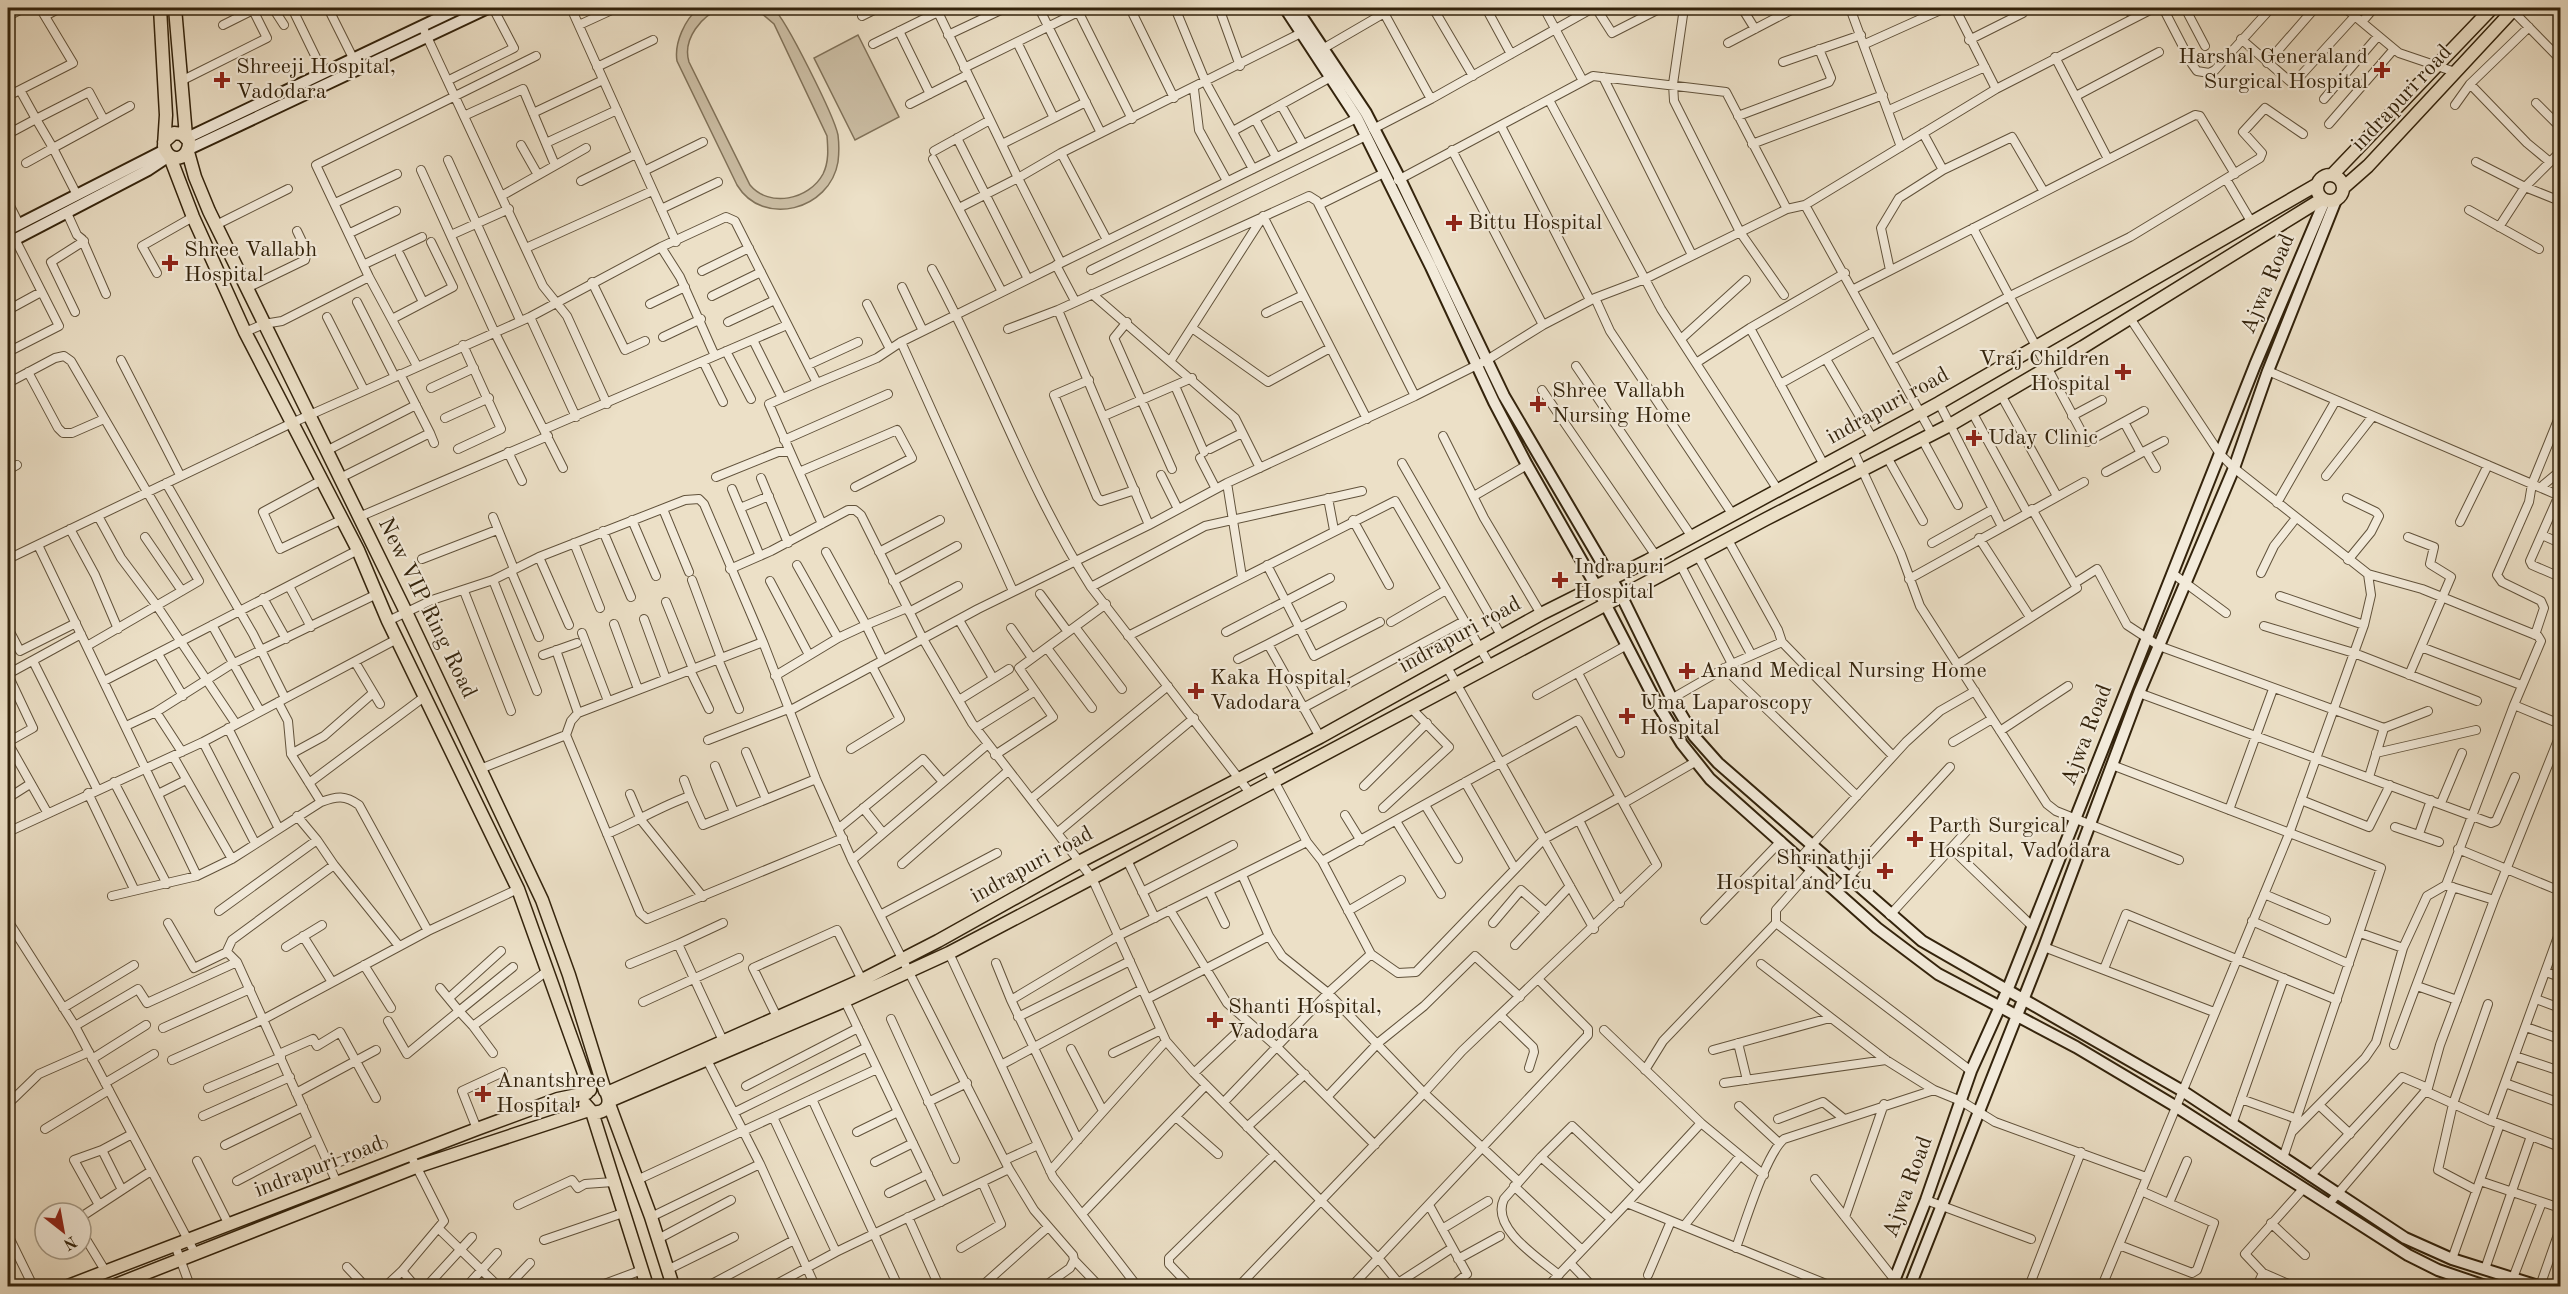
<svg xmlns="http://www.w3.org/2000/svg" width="2568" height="1294" font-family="'Old Standard TT',serif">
<rect width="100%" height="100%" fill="#ece0c7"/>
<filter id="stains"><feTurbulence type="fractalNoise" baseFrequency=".00333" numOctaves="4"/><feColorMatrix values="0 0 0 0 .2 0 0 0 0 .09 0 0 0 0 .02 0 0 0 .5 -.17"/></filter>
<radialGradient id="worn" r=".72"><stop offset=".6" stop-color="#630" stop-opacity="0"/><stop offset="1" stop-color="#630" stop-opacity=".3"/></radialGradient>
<!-- green -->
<path fill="#cdc0a7" stroke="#80725a" stroke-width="1.5" d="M699,8H722C702,15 682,39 689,62L750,185C769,208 809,200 823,174C829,162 828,149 827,136L774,24L761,13L744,8H773C786,19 834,116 838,135C839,143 839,154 838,162C830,210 763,228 737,185L677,61C674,43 685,19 699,8Z
M858,35L899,117L855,140L814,58Z"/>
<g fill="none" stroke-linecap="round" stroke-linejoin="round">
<!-- stream -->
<path stroke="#7c6e56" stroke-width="2" d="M2127,20L2129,8"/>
<defs>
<path id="street" d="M273,8L284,25
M292,8L323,72
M328,8L353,58
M571,8L676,242
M936,8L1018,178L959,208
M1039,8L1101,133
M1130,8L1174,98
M1175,8L1206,83L1253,169
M1219,8L1240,66
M1433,8L1473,76
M1486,8L1511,54
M1544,8L1583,81
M1596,8L1612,33L1661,8
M1684,8L1673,84L1674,101L1740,232L1784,295
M1742,8L1755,29
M1850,8L1901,147
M1955,8L1996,89
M2163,8L2192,64L2197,71L2209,73L2215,70L2271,8
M2185,8L2205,46
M2345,8L2399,53L2455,72
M1077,9L1132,119
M2511,9L2560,59
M1384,13L1431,99
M8,16L24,8
M45,16L60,8
M862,16L878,8
M2362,22L2374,8
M223,25L253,10
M579,25L616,8
M422,26L543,286L567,316L607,404
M899,31L930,94
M948,35L1001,10
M2241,39L2293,84L2355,16
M1969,40L2023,13
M1017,42L1054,118
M1728,43L1795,8
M873,44L938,12
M1865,44L1945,8
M1319,51L1393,8
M2055,57L2108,159
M1783,62L1861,35
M2267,63L2315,8
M597,67L653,40
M964,68L1078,12
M1603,77L1692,255
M449,80L514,48L493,8
M181,81L267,38L252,8
M2470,84L2527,143L2550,162
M1194,89L1199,130L1227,181
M8,96L73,63L40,8
M2076,96L2159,52
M2324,99L2378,36
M1549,100L1661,309L1778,490
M2536,103L2560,127
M910,104L967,75
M1281,105L1303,144
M2455,105L2470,84L2529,27
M1889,110L1985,67
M533,113L603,80
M466,115L523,89L555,165
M1738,116L1829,82L1831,78L1819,49
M1255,119L1276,157
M104,120L89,92L36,119L53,148L130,106
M2329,124L2394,49
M1501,126L1590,300
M1373,129L1431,99L1593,8
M1233,131L1331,77
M1923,133L1943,170
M8,134L36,119L20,90
M957,138L1028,279
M546,143L617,110
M1002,144L1086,102
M1752,144L1883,95
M521,145L538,175
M1452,150L1543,325
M934,151L990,120
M1061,153L1107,240
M933,159L1002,292
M448,160L520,320
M2476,162L2525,187L2560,201
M26,163L53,148L77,195
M421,170L494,331L563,468
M644,171L703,142
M2226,179L2252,223
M1398,180L1593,76L1726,92L1787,209
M581,181L636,154
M503,195L586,148
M8,202L19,224
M335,203L397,174
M1319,205L1384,173
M1805,205L1932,434
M661,209L718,182
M2469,210L2539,249
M67,213L77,235L82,239L106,294
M1263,216L1367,419
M216,225L288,189
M2499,227L2525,187L2560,152
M1973,228L2087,442L2144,411
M350,233L396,211
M451,235L509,209
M661,247L680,277L715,356
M526,248L652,191
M400,255L423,302
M1061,263L1357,118
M365,264L422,237
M1056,265L1075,301
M932,269C989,373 1027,487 1091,587L1250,793
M1091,270L1366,136
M1890,270L1881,228L1899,198L1943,170L2012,137L2044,192
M702,271L749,248
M157,273L142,246L193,217
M592,282L625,350L645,341
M902,287L923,331
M247,288L305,260L307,252L297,231
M1852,290L2195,115L2200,116L2235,174
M1092,294L1235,418L1260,468
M712,296L761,272
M1595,298L1610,331L1733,515
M357,302L395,377
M650,304L685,287
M867,304L890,349
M8,310L41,292
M1058,310L1149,525
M75,312L51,262L84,241
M1266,313L1303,295
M327,317L364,390
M530,317L576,417
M392,319L453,287L431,242
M728,322L775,300
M1127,322L1114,338L1172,469
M1192,328L1268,382L1330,348
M1750,328L1824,465
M1008,329L1058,310L1309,196L1317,201L1415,396
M245,332L264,324L282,321L369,277
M663,337L701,319
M1681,339L1746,280
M753,340L782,398
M901,342L1013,591
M726,351L751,399
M8,352L59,326L15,239
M1826,359L1873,439
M121,360L180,475
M1171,360L1262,218
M1892,360L2008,297L2130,237L2260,158L2262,153L2243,132L2265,108L2303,134
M703,361L723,402
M1696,363L1750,328L1845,273
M808,365L858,342
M417,366L369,277L316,165L536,56
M1576,366L1692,537
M2268,371L2560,496
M28,372L58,428L63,433H72L104,419
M1089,380L1054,395L1097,497L1101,501L1135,490
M8,383L55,358L64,356L71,361L199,581L87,646
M817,383L769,404L822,524
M1780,384L1875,331
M1175,386L1204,452
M431,388L474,368
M1542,390L1656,556
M2001,395L2057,496
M1939,403L2001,525
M1972,412L2027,512
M1104,416L1192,378
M2072,416L2102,400
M445,418L489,398
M2124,422L2141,453L2164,441
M545,429L787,325
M430,433L434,443
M1443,436L1484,518L1541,614
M1922,439L1958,505
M784,440L888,394
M458,449L501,429L463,345
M1210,449L1242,433
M328,450L416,405
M1853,450L1901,554L1920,606L2047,804L2056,811L2179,860
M2146,451L2156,468
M508,452L522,481
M1887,457L1923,521
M1200,458L1216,489
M1402,463L1502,637
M8,470L17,465
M799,472L897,430L912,458L855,487
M2106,472L2141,453
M1161,475L1178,509
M2326,476L2373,416
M716,477L778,452H790
M340,478L430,433L400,374
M761,478L788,543
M322,480L263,512L280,549L343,519
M166,483L253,634L285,698
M1227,483L1242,577
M2541,487L2560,471
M732,489L760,556
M2559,495L2530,561L2532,565L2560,577
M1474,496L1527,465
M1328,498L1334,530
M2347,498L2376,512L2379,516L2371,532L2348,560
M2277,503L2336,400
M740,508L769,496
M663,509L689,572
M98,516L121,558L157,606L236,724
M359,517L548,436
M493,517L514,569
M632,520L656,576
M1353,520L1389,585
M2460,522L2488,465
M70,529L95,575L118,629
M603,531L631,597
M2542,535L2560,543
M145,537L182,591
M2408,537L2434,547L2430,564L2451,577L2409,675
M1979,538L2030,617
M1728,540L1778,630L1782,642
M574,543L600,608
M1932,543L1993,509
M38,545L197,876
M826,552L866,625L907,608
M879,552L940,520
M1698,556L1751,654
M539,557L569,625
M8,559L294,422L530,317L661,247L726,217L735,221L817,383L877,358L901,342L1061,263L1018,178L1061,153L1305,31
M422,559L497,530
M797,565L838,638
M1267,565L1314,656L1380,622
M1681,566L1732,664
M730,569L771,551L848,510H855L861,515L923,639L972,723L1092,878L1166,1041L1194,1073L1379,1259L1401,1286
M511,571L539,637
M2172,573L2226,613
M2261,573L2274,546L2296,518
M1909,579L2084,482
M493,580L537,691
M692,580L721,658
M770,581L809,655
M893,581L957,546
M2075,583L2097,569L2127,625L2159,646L2384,728L2428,711
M289,586L311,627
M1091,587L1205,526L1362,491
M464,591L511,711
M1040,594L1068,632
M2280,596L2364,625
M263,598L286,639
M666,602L693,669
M909,612L958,586
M644,619L666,679
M959,620L993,678
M388,621L432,600L493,580L539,557L685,500L699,499L704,504L763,642L816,779L852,860L1009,1169L1034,1210L1073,1255L1074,1260L1099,1286
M1391,622L1446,590
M614,624L638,689
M212,625L260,711
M2264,626L2354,653L2477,701
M1075,627L1122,689
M8,628L20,651L76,623
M1011,628L1032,658
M1226,632L1330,578
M582,633L608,701
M2535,635L2544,608L2541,601L2502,582L2497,575L2529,502L2532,484L2560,415
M1128,636L1395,501L1491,667
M1268,644L1342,606
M2421,647L2521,685
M1047,648L1092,708
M556,650L578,713
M158,654L183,696
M543,655L577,643
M718,659L739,709
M1238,659L1268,644L1320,737
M33,661L97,789
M355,662L380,704
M1958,664L2077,588L2032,509
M1447,667L1594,929
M1724,668L1857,796
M690,670L709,709
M1578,673L1620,753
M8,674L81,634
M8,675L33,728L8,742
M775,676L838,638L866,625L883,660
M104,681L358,550
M2139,693L2491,823L2496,821L2515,777
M1537,695L1627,645
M959,700L1009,669
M278,702L288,721L291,754L321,802
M2514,705L2560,724
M1659,706L1732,664L1782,642L1893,756
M1303,708L1464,621
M789,711L978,609L1149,525L1227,483L1415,396L1487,360L1543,325L1595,298L1645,279L1787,209L1805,205L1996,89L2154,8
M126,726L156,712
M228,728L278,827
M976,728L1035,691
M2000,731L2068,686
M566,735L571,721L578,713L763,642
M708,740L788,709
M203,742L255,843
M1953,742L1992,719
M8,743L47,812
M851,749L900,719L872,666
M182,752L156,712L230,665L377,594
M746,752L766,799
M2376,753L2476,730
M291,754L324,736L373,693
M995,755L1053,717L1019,668L1106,604
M173,756L232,859
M1265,764L1307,842L1322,861L1371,954L1398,973L1416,972L1544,839L1620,797
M2112,765L2381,868L2283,1158
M715,766L734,812
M480,769L566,735L640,913L647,919L843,838
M2369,777L2384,728
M684,780L690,796
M114,782L167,884
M1465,782L1515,869
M309,783L424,697
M1364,786L1427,723
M88,793L134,889
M158,794L186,780
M630,794L641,820L703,897
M8,798L30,784
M1031,799L1168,686
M2301,800L2369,827L2390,785
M1624,803L1695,762
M2441,803L2462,753
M1425,805L1458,859
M863,808L883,833
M1383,808L1449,747L1411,708
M2229,810L2273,689
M1345,815L1361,841
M297,816L317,840
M1579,820L1620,903
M1396,821L1441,894
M2395,827L2439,842
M838,829L923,759L943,782
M8,832L203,742L397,639
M1058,832L1194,718
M607,834C636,822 661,806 690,796L703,825L816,779
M2419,834L2431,800
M1951,848L2033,927
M2458,849L2560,891
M1800,858L1906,742L1940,711L1975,691
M852,860L988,744
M1127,860L1155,918
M902,864L1008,771
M1242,875L1269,936L1282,956L1328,993L1424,1093L1462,1051L1657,865L1578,720L1322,861
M1209,891L1225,924
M1836,891L1950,767
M1142,892L1233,845
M2264,894L2326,920
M112,896L197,876L232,859L321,802C337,796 345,795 359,805L428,931
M2494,900L2560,735
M1170,910L1227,1003L1277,1047L1375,1145
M219,911L317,840L334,865
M1348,911L1401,880
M880,915L997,853
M1890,915L1974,823
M1705,920L1781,841
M8,921L75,1026L196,1255
M2252,921L2349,964
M168,923L194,968L227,952L237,962L337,1183
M723,923L678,944L725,1045
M1493,923L1521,890L1546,912
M1776,923V910L1812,869
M2360,933L2403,948
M303,936L332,982
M1515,945L1570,886
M286,947L322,925
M2044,947L2214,1012
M226,953L232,940L334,865L399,946
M949,953L1053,1177L1137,1286
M996,963L1011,1000
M630,964L678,944
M1761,964L1886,1060L1934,1090L1961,1101L1995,1122L2146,1177
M364,965L391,1008
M2104,969L2126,914L2337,1000
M2546,972L2560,977
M2417,986L2457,1000
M440,988L459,1011L513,967
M843,997L941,1202
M449,998L501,951
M1147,999L1269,936
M2536,999L2560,1008
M643,1002L739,958
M63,1008L134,965
M1500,1015L1533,1047L1534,1052L1529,1068
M777,1017L753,968L837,930L862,980
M1018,1017L1130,961
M891,1019L955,1159
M388,1021L407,1054L459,1011L473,1026L547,971
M75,1026L138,989L147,1003L237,962
M473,1026L493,1053
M2526,1027L2560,1039
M163,1028L250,989
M1604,1030L1701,1123
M1738,1043L1747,1080
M2394,1045L2453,887
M1071,1049L1103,1111
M1713,1050L1830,1018
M1113,1053L1161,1030
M279,1054L313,1039L317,1046L340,1032L376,1098
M2515,1056L2560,1071
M706,1058L760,1164L815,1286
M92,1059L146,1025
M172,1060L264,1019L428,931L518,889
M1001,1065L1142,989
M1645,1070L1663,1041L1776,923L1971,1071
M1194,1073L1247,1023
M105,1083L154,1054
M1724,1083L1886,1060
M2505,1083L2560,1103
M746,1086L858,1028
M208,1088L281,1057
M2428,1088L2440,1045L2494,900L2446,885
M2425,1091L2491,1121L2560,931
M296,1093L376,1050
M1328,1096L1378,1043L1424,1006L1475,956L1520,997
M812,1099L898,1286
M2241,1099L2297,1119
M928,1102L967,1083
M1224,1102L1328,993L1371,954
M8,1104L39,1074L89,1052
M2319,1105L2350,1134
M1739,1106L1779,1143
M735,1112L867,1047
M203,1116L290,1077
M773,1117L836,1252
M1176,1117L1218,1154
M1778,1119L1823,1102L1843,1118
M2500,1124L2560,1147
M2232,1125L2284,978
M1247,1127L1305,1074
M45,1129L109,1090
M477,1129L462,1091L503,1072
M2293,1131L2365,1058L2376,1042L2403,948L2427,896L2446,885L2514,705L2541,641L2538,636L2422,589L2368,574
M857,1132L898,1112
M1078,1140L1011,1000L1118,936L1307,842
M225,1145L303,1107
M1541,1157L1572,1126L1639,1189
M1005,1160L1038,1145
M197,1161L229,1225
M875,1162L913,1143
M329,1166L383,1145
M1050,1171L1166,1041
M2310,1176L2402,1077L2428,1088L2328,1205
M1815,1179L1894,1279
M637,1180L877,1069
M237,1181L317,1139
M2480,1181L2560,1208
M1514,1186L1582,1250
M122,1190L102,1150L132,1134
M2476,1190L2438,1170L2453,1104L2488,1004
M889,1193L928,1174
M1926,1200L2031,1239
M1627,1203L1701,1123L1764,1175
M2169,1203L2187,1161
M99,1205L74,1160L102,1150
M518,1205L572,1180L578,1188L585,1184L613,1182
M1429,1205L1467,1274L1452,1286
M1082,1214L1206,1085
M81,1217L151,1171
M651,1217L760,1164
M908,1217L939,1286
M1845,1217L1884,1104
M2271,1223L2305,1255
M1684,1226L1740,1156
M438,1228L498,1286
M1442,1229L1488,1201
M81,1231L106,1272
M8,1235L33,1286
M658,1239L731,1200
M544,1240L623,1213
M175,1245L190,1286
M2119,1245L2192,1273L2197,1270L2214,1223L2141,1191
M961,1248L1001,1224L982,1182
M1736,1248C1745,1223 1766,1154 1784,1139L1934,1090
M1458,1259L1500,1236
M2452,1259L2500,1124L2491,1121
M1570,1263L1592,1286
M347,1267L365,1286
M2485,1269L2531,1136
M667,1270L734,1237
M402,1271L444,1221L410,1154
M1559,1275C1540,1259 1490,1228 1504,1199L1541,1157L1611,1219
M1648,1275L1671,1221
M2513,1278L2542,1202
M1398,1283L1452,1248
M2030,1284L2081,1152
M386,1286L402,1271L415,1286
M427,1286L472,1237
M467,1286L497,1253
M508,1286L530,1263
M599,1286L642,1270
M708,1286L794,1240
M773,1286L836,1252L1009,1169
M867,1286L872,1284
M982,1286L1048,1227
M1045,1286L1070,1268L1074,1260
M1190,1286L1169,1264V1258L1275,1154
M1239,1286L1424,1093L1518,1181
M1352,1286L1588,1035V1029L1539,980
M1548,1286L1627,1203L1831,1286
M2102,1286L2289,834L2364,625L2371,595L2368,574L2234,468L2220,454L2130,318
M2257,1286L2263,1273
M2293,1286L2263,1273L2245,1254L2303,1189
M2540,1286L2560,1229"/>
<path id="secondary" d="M1285,8L1357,118L1431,267L1494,402L1527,465L1596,586L1655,700L1682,744L1710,779L1877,928L1938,974L2076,1047L2175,1106L2408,1255L2438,1270L2485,1286
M1296,8L1366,113L1400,179L1504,396L1622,597L1672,699L1694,736L1718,763L1922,941L2181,1090L2405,1238L2452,1259L2538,1286
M187,138L460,8
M189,149L488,8
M8,230L165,150
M8,243L148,170L169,156
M1892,1286L1926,1200L1971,1071L2007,991L2255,365L2325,200
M1910,1286L2044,947L2139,693L2234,468L2268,371L2336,200"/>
<path id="primary" d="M160,8L166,115L164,146C169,165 190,160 189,141L182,134L174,133L164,142
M175,8L186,136
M188,152L195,177L209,211L406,612L542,900L569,975L605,1091
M170,157L193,217L245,332L358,550L388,621L518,889L590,1090
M2333,174L2492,8
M2317 188a13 13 0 1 1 26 0a13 13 0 1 1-26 0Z
M2343,188L2368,166L2515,8
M607,1093L864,979L938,941L1081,861L1320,737L1541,614L1647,561L1939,403L2318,184
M609,1101L844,1001L949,953L1092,878L1766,519L1950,425L2083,347L2322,199
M585,1104L592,1112L647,1286
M609,1104L651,1217L673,1286
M592,1112C604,1114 612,1106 607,1094
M68,1286L477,1129L558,1099L587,1093
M113,1286L416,1167L589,1110"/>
</defs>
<!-- street casing -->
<use href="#street" stroke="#61523b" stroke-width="10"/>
<!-- secondary casing -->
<use href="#secondary" stroke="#33230c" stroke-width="14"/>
<!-- primary casing -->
<use href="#primary" stroke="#33230c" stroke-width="15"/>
<!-- street -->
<use href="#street" stroke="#f3ebdb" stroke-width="8"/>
<!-- secondary -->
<use href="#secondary" stroke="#f3ebdb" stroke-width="10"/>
<!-- primary -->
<use href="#primary" stroke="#ece0c7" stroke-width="12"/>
</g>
<!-- markers -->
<g fill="#8f2418" stroke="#f3ebdb" stroke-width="2">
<path d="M2379 61h6v6h6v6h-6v6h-6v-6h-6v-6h6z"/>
<path d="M219 71h6v6h6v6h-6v6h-6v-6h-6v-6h6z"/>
<path d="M1451 214h6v6h6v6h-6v6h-6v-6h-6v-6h6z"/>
<path d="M167 254h6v6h6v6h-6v6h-6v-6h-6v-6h6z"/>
<path d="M2120 363h6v6h6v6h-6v6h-6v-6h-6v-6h6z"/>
<path d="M1535 395h6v6h6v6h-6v6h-6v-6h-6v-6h6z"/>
<path d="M1971 429h6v6h6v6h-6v6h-6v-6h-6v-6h6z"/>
<path d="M1557 571h6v6h6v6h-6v6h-6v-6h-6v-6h6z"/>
<path d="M1684 662h6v6h6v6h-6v6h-6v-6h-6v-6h6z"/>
<path d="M1193 682h6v6h6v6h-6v6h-6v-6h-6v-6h6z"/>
<path d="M1624 707h6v6h6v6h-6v6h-6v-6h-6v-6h6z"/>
<path d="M1912 830h6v6h6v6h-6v6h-6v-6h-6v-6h6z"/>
<path d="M1882 862h6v6h6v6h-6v6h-6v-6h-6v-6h6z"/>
<path d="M1212 1011h6v6h6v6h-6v6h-6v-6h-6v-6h6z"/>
<path d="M480 1085h6v6h6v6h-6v6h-6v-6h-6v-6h6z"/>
</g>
<g text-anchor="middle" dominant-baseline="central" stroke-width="4.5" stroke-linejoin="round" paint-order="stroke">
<!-- poi labels -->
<g font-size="22" fill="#33230c" stroke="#f3ebdb" text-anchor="start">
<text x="2368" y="57" text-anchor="end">Harshal Generaland<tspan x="2368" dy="25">Surgical Hospital</tspan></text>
<text x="236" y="67">Shreeji Hospital,<tspan x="236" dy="25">Vadodara</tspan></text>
<text x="1468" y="223">Bittu Hospital</text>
<text x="184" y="250">Shree Vallabh<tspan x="184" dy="25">Hospital</tspan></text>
<text x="2110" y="359" text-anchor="end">Vraj Children<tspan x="2110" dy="25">Hospital</tspan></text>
<text x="1552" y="391">Shree Vallabh<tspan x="1552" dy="25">Nursing Home</tspan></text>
<text x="1988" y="438">Uday Clinic</text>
<text x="1574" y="567">Indrapuri<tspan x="1574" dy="25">Hospital</tspan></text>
<text x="1700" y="671">Anand Medical Nursing Home</text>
<text x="1210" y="678">Kaka Hospital,<tspan x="1210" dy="25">Vadodara</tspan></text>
<text x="1640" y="703">Uma Laparoscopy<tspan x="1640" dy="25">Hospital</tspan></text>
<text x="1928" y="826">Parth Surgical<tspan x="1928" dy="25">Hospital, Vadodara</tspan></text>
<text x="1872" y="858" text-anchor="end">Shrinathji<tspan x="1872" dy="25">Hospital and Icu</tspan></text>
<text x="1228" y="1007">Shanti Hospital,<tspan x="1228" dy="25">Vadodara</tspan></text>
<text x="496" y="1081">Anantshree<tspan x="496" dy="25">Hospital</tspan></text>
</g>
<!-- street labels -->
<g font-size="22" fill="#33230c" stroke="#f3ebdb">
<text transform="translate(2402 98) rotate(-47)">indrapuri road</text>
<text transform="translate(2268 284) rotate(-67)">Ajwa Road</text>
<text transform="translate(1888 406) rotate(-29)">indrapuri road</text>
<text transform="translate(427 608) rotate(64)">New VIP Ring Road</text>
<text transform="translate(1460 635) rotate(-29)">indrapuri road</text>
<text transform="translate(2087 735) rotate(-69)">Ajwa Road</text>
<text transform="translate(1032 865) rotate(-29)">indrapuri road</text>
<text transform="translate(319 1167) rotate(-21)">indrapuri road</text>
<text transform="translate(1908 1187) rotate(-70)">Ajwa Road</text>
</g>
</g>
<!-- margin -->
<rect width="2568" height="1294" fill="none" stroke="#ece0c7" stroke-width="30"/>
<rect x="9" y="9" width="2550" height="1276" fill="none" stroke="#33230c" stroke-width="3"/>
<rect x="15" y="15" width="2538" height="1264" fill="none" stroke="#33230c" stroke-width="1.5"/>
<!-- north arrow -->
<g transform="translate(63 1231) rotate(149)"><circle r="28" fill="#f3ebdb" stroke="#a69b88" stroke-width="1.5"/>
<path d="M0-4.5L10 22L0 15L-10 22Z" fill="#8f2418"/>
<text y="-9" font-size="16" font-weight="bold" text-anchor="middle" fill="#33230c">N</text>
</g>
<rect width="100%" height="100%" filter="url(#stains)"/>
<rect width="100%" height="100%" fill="url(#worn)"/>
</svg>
